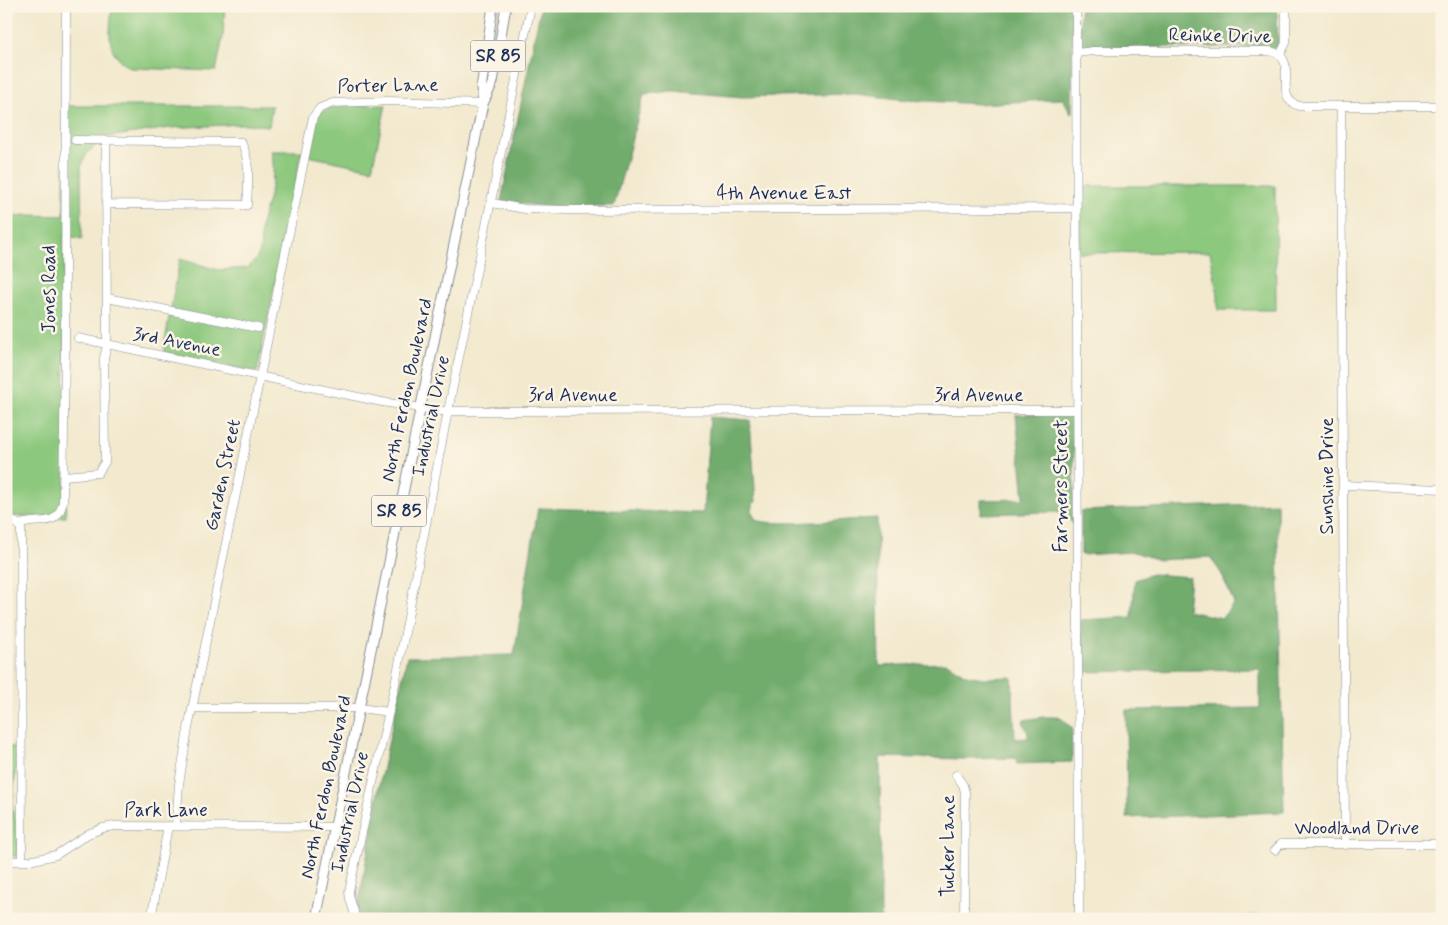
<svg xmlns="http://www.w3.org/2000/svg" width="1448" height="925" font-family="Mynerve,sans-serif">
<rect width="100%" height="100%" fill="#fcf5e5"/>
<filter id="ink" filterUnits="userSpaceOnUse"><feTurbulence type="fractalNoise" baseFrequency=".02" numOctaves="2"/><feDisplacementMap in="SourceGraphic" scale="10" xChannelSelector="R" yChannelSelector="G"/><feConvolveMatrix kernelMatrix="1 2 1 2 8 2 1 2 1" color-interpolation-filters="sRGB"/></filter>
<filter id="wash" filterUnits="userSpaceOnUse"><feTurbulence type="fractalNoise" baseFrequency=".0096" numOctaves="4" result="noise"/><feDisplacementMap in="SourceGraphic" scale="20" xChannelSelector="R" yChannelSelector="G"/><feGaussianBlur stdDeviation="1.12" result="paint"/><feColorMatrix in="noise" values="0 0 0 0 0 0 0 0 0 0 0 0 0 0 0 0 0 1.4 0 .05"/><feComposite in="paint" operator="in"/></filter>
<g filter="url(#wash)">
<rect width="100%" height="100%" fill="#f2e9ce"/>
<!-- green -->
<path fill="#8cc87d" stroke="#547c6e" d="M112,6H225L223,37L216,71L131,68C104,54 110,32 112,6Z
M386,105L372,169L308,156C310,146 312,127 316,118C325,101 369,106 386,105Z
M64,106H272L269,126L242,124L170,128L107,137L87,153L81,167L82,239L64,235L65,483L66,517L6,516V217L26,215L64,216Z
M271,151H302L257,372L164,352V346L180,259L219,270L248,268C251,264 256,260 258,256C263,248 259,234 261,225C267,200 278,177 271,151Z
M1079,186H1275L1276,310H1218V295L1210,252L1080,253Z
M6,747H18L12,807L19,833L18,856L6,857Z"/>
<!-- forest -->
<path fill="#71ac6c" stroke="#466e65" d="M541,6H1073L1072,113H1071L1063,99L979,104L907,100L854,94L742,97L672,91L644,94L614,206H540L501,201Z
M1080,6H1277L1278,49L1270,47H1093L1080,49Z
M1074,414V525L1064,514L1057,512L981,514V500L1024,499L1016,415Z
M710,417L750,420L756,502H754C752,509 751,515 757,520C769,527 858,519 877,518L879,666L947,663L966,675L984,678L1012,677L1015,739L1028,738C1029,732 1024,726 1023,720L1043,717H1060L1072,728V762L1017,764L1016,758L964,759L880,757L881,919H356L380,781L407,657L514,655L538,508L703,513Z
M1277,503L1284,812L1127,818L1126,710L1260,708V669L1081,672V620L1132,617L1135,580L1152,574L1190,577L1187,611L1222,618L1234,603L1221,573L1210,557L1158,560L1134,552L1081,555V511Z
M1286,914L1314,919H1205Z
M1442,914V919H1343H1344Z"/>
</g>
<g filter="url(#ink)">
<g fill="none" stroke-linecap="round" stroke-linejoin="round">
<defs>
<path id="minor" d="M1076,6L1079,919
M1077,53L1093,51H1270C1303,59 1270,97 1299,106H1442
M1280,55L1286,43V6
M1341,106L1345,845
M75,140L241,142C251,161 248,183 247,205L106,204
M492,203L525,209L568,210L1076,208
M107,298L258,328
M78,338L382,402L441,411L1077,410
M64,476L98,473L105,462L104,358L107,345L106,141
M1344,485L1442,489
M6,522H15L19,525
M19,525C39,516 56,531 63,502L65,348L66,6
M19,525L21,529V543L22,861
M192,708H359L389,712
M956,775L963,785L965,792L964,919
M176,826L179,784L188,729L313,117L320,108L333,103L389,101L483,104
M1275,850L1281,844H1442
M6,861H29L56,855L88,834L103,828L114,826L334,827
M151,919L168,826
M355,919C355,908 349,903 349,891L395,684L448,411L531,6"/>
<path id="major" d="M483,102L481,89L493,6
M316,919L478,127L483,104L493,82L506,6"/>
</defs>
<!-- minor casing -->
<use href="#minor" stroke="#868c96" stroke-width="9"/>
<!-- major casing -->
<use href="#major" stroke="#868c96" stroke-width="11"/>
<!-- minor -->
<use href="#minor" stroke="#fff" stroke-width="8"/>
<!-- major -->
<use href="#major" stroke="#fff" stroke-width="9"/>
</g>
</g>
<g text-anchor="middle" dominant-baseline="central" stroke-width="5" stroke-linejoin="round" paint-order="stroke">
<!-- shield labels -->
<g fill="#fcf5e5" stroke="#5e6a86" stroke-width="1">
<rect x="470.5" y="40.5" width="55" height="31" rx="4"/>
<rect x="371.5" y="495.5" width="55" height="31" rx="4"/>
</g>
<g font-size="18" font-weight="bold" fill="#1b2f5e">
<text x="498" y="56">SR 85</text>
<text x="399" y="511">SR 85</text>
</g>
<!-- street labels -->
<g font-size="19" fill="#1b2f5e" stroke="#fcf5e5">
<text transform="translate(1220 36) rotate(1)">Reinke Drive</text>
<text transform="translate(388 86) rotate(-1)">Porter Lane</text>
<text x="784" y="193">4th Avenue East</text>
<text transform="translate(49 289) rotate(-90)">Jones Road</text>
<text transform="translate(177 342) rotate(11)">3rd Avenue</text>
<text transform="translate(407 390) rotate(-78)">North Ferdon Boulevard</text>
<text x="573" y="395">3rd Avenue</text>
<text x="979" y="395">3rd Avenue</text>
<text transform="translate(431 416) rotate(-78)">Industrial Drive</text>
<text transform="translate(223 475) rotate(-78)">Garden Street</text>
<text transform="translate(1327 476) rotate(-90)">Sunshine Drive</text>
<text transform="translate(1061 486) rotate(-90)">Farmers Street</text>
<text transform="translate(326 787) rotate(-78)">North Ferdon Boulevard</text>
<text x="166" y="810">Park Lane</text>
<text transform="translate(350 812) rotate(-78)">Industrial Drive</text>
<text x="1357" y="828">Woodland Drive</text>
<text transform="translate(948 846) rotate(-90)">Tucker Lane</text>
</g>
</g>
<!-- margin -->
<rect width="1448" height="925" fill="none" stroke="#fcf5e5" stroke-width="25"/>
</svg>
